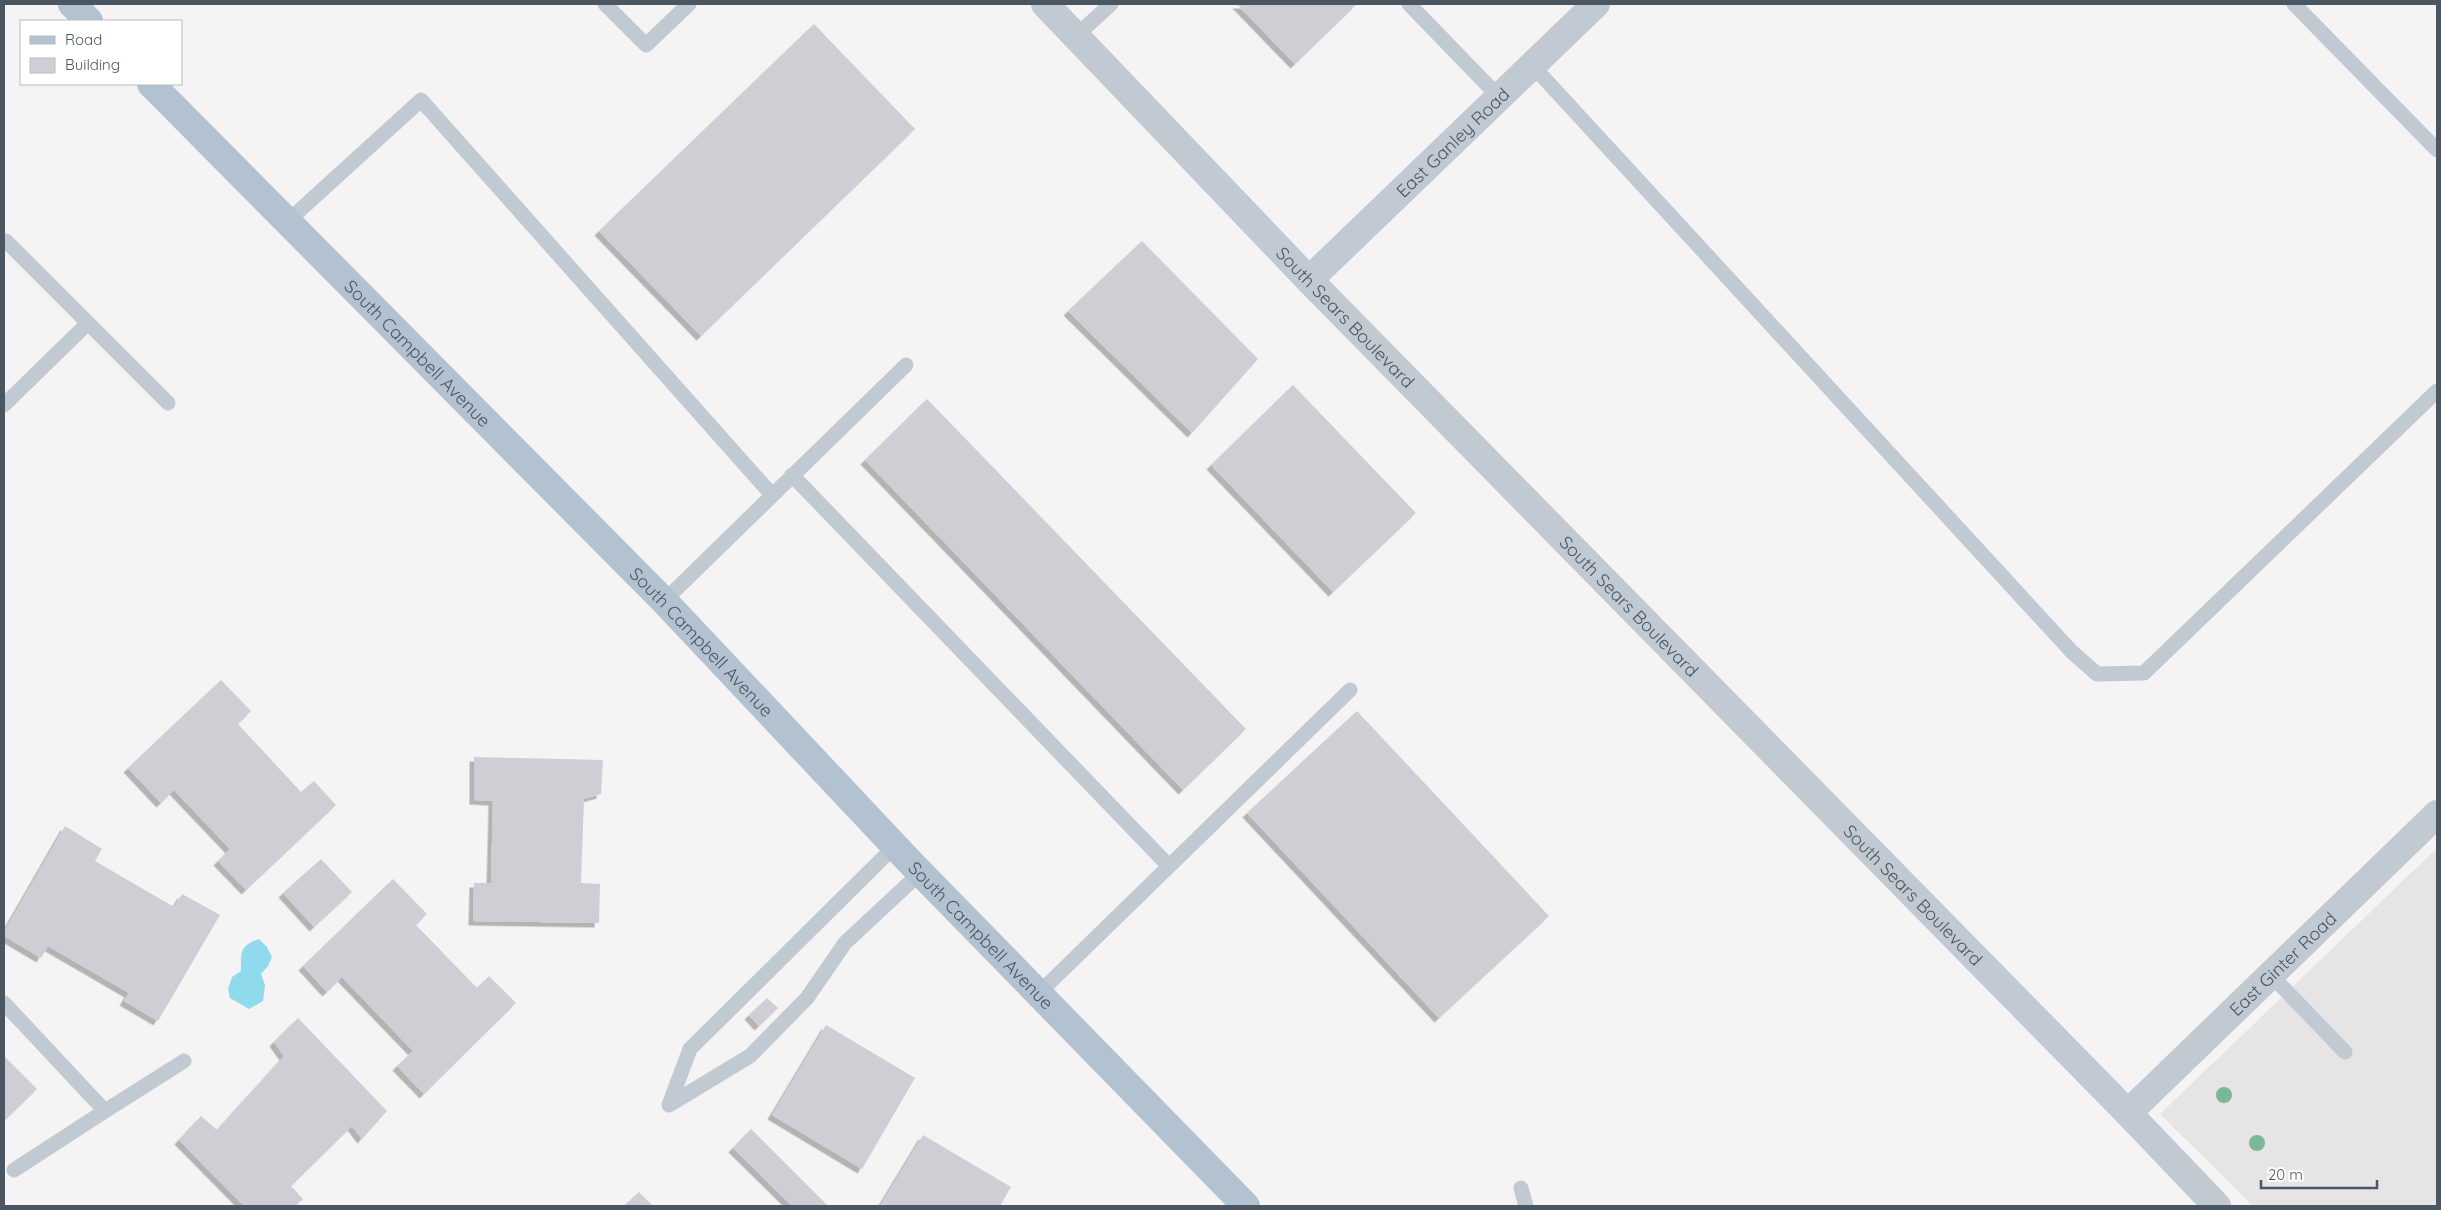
<svg xmlns="http://www.w3.org/2000/svg" width="2441" height="1210" font-family="Quicksand,sans-serif">
<defs>
<filter id="shadow"><feDropShadow dx="-4.5" dy="4.5" stdDeviation="0" flood-color="#0004"/></filter>
</defs>
<rect width="100%" height="100%" fill="#f5f3f3"/>
<!-- education -->
<path fill="#e6e4e5" d="M2437,848V1206H2253L2160,1114Z"/>
<!-- water -->
<path fill="#90daee" d="M259,939L267,947L272,957L268,966L261,974L265,985L263,1001L249,1009L230,998L228,989L232,977L241,971C241,953 239,946 259,939Z"/>
<!-- building -->
<path fill="#cdcfd5" filter="url(#shadow)" d="M1237,4H1357L1295,64Z
M814,24L915,129L701,336L599,231Z
M1142,241L1258,359L1192,433L1068,311Z
M1293,385L1416,513L1333,592L1211,465Z
M927,399L1246,729L1183,790L865,460Z
M221,680L251,711L238,724L301,792L314,781L336,805L246,890L218,861L230,849L174,790L161,803L128,768Z
M1357,711L1549,916L1439,1018L1247,813Z
M474,757L603,760L601,794L584,799L581,883L600,884L599,923L473,921L474,883H491L493,801L474,800Z
M65,826L102,849L95,861L174,907L182,894L220,915L158,1021L124,1001L129,993L48,946L41,958L4,936V932Z
M321,859L352,892L314,927L283,893Z
M393,879L427,914L416,925L477,988L489,976L516,1003L424,1094L397,1066L413,1051L342,977L327,992L303,966Z
M767,998L778,1008L759,1026L749,1015Z
M298,1018L387,1111L362,1139L352,1126L291,1186L303,1199L295,1206H244L179,1140L201,1116L217,1130L284,1056L274,1042Z
M826,1025L915,1078L862,1169L772,1115Z
M5,1057L37,1089L4,1121V1059Z
M751,1129L828,1206H792L733,1148Z
M923,1135L1011,1187L1000,1206H880Z
M639,1192L653,1206H624Z"/>
<g fill="none" stroke-linecap="round" stroke-linejoin="round">
<!-- lane -->
<path stroke="#c1cad2" stroke-width="15" d="M605,4L646,45L689,4
M1409,4L1499,97
M2294,4L2437,150
M1076,36L1111,4
M1532,65L2072,652L2097,674L2144,673L2437,391
M288,221L421,100L772,495
M6,241L168,403
M4,405L88,323
M792,475L1165,862
M664,601L906,365
M2271,975L2345,1052
M1038,994L1350,690
M4,1003L105,1111L14,1170
M669,1105L690,1049L895,846
M669,1105L750,1056L807,998L845,943L920,873
M105,1111L184,1061
M1521,1188L1526,1206"/>
<!-- street -->
<g stroke="#c1cad2" stroke-width="28">
<path id="s1" d="M1045,4L1309,280L2128,1113L2217,1206"/>
<path id="s2" d="M1309,280L1596,4"/>
<path id="s3" d="M2128,1113L2437,814"/>
</g>
<!-- primary -->
<g stroke="#b3c2d1" stroke-width="28">
<path d="M72,4L89,21"/>
<path id="s4" d="M151,84L664,601L909,861L1246,1206"/>
</g>
</g>
<!-- trees -->
<g fill="#7bb799">
<circle cx="2224" cy="1095" r="8"/>
<circle cx="2257" cy="1143" r="8"/>
</g>
<g text-anchor="middle" dominant-baseline="central" stroke-width="5" stroke-linejoin="round" paint-order="stroke">
<!-- street labels -->
<g font-size="18" fill="#4a5661" stroke="#fff">
<text stroke="none"><textPath href="#s2" startOffset="199">East Ganley Road</textPath></text>
<text stroke="none"><textPath href="#s1" startOffset="434">South Sears Boulevard</textPath></text>
<text stroke="none"><textPath href="#s4" startOffset="379">South Campbell Avenue</textPath></text>
<text stroke="none"><textPath href="#s1" startOffset="839">South Sears Boulevard</textPath></text>
<text stroke="none"><textPath href="#s4" startOffset="784">South Campbell Avenue</textPath></text>
<text stroke="none"><textPath href="#s1" startOffset="1244">South Sears Boulevard</textPath></text>
<text stroke="none"><textPath href="#s4" startOffset="1189">South Campbell Avenue</textPath></text>
<text stroke="none"><textPath href="#s3" startOffset="215">East Ginter Road</textPath></text>
</g>
</g>
<!-- border -->
<rect width="2441" height="1210" fill="none" stroke="#4a5661" stroke-width="10"/>
<!-- legend -->
<rect x="20" y="20" width="162" height="65" fill="#ffffff" stroke="#b7bbc0"/>
<rect x="30" y="36" width="25" height="8" fill="#b3c2d1" stroke="#b7bbc0"/>
<text x="65" y="45" font-size="15" fill="#4a5661">Road</text>
<rect x="30" y="58" width="25" height="15" fill="#cdcfd5" stroke="#b7bbc0"/>
<text x="65" y="70" font-size="15" fill="#4a5661">Building</text>
<!-- scale -->
<path d="M2261 1180v8h116v-8" fill="none" stroke="#4a5661" stroke-width="2.5"/>
<text x="2268" y="1180" font-size="15" fill="#4a5661" stroke="#ffffff" stroke-width="4" paint-order="stroke">20 m</text>
</svg>
